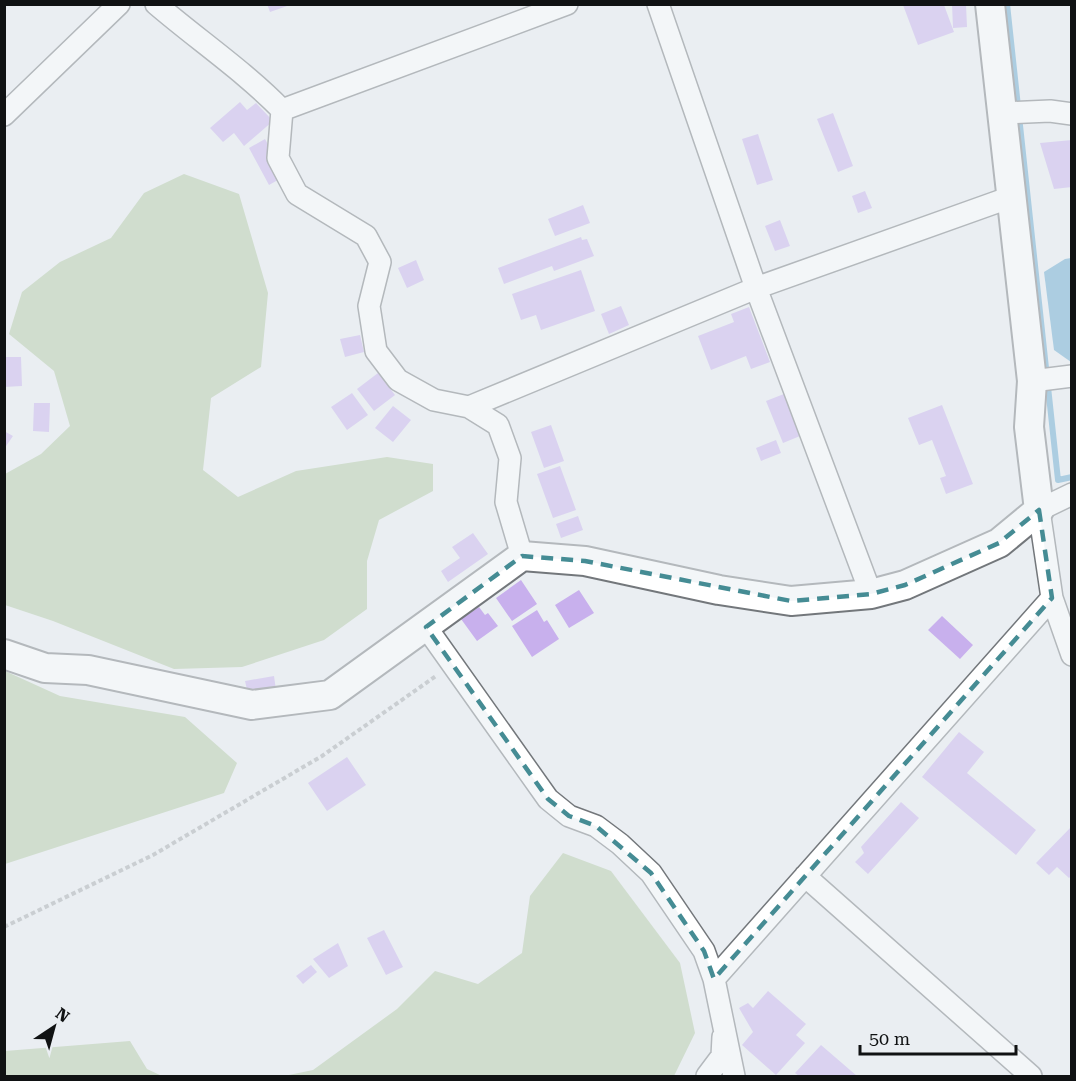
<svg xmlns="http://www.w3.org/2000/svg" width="1076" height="1081" font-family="'Roboto Serif',serif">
<rect width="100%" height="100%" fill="#eaeef2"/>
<!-- green -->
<path fill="#b2c7a2" d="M184,174L239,194L268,293L261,367L211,398L203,470L238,497L296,471L387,457L433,464V491L379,520L367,561V609L324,640L242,667L174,669L53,621L5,605V474L41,454L70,426L54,371L9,334L22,292L60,262L111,238L144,193Z
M5,671L60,696L185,717L237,763L224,793L5,864Z
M563,853L611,871L680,963L695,1033L674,1076H284L313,1070L397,1009L435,971L478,984L522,953L530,896Z
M130,1041L147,1069L162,1076H5V1051Z"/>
<!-- water -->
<path fill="#63a5cd" d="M1071,258L1072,362H1071L1054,350L1044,272L1065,259Z"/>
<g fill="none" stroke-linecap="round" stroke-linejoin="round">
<!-- stream -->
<path stroke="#63a5cd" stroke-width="6" d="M1007,4L1058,480L1072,477"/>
</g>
<!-- building -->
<path fill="#c8b0ed" d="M267,4H290V5L270,12Z
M952,4H966L967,27L953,28Z
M903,5H944L954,32L918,45Z
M240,102L247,110L256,103L273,121L244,146L234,133L223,142L210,128Z
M833,113L853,166L838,172L817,119Z
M758,134L773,180L757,185L742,139Z
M265,139L285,176L269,185L249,148Z
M1072,140V187L1054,189L1040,143Z
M865,191L872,208L858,213L852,196Z
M583,205L590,223L555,236L548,219Z
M780,220L790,246L775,251L765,226Z
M581,237L582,240L587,239L594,256L554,271L552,266L504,284L498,268Z
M416,260L424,280L407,288L398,268Z
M581,270L595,311L541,330L536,315L521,320L512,294Z
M621,306L629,325L609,334L601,314Z
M749,307L770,362L751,369L746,356L711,370L698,336L734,322L731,314Z
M360,335L364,352L345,357L340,339Z
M4,357H21L22,386L4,387Z
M378,373L395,395L374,411L357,389Z
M789,392L805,434L783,443L766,401Z
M352,393L368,415L347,430L331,407Z
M34,403H50L49,432L33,431Z
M942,405L973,484L946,494L940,478L946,476L932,440L919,445L908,418Z
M393,406L411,420L393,442L375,428Z
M551,425L564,461L544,468L531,432Z
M4,431L13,436L4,449Z
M776,440L781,453L761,461L756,448Z
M560,466L576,510L553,518L537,474Z
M578,516L583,530L561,538L556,524Z
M473,533L488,554L448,582L441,571L460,558L452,547Z
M521,580L537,604L512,621L496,598Z
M579,590L594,613L569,628L555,605Z
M479,607L485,615L488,613L498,626L477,641L461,619Z
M537,610L544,622L547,620L559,639L532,657L512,626Z
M942,616L973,645L960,659L928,630Z
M274,676L276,690L248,694L245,681Z
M959,732L984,752L967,773L1036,830L1016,855L922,777Z
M347,757L366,785L327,811L308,783Z
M901,802L919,818L868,874L855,862L864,853L861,847Z
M1072,826V875L1069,878L1057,867L1049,875L1036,863Z
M384,930L403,967L386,975L367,938Z
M338,943L348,966L329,978L313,959Z
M311,965L317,972L303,984L296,976Z
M768,991L806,1024L796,1035L805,1043L776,1075L742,1045L753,1032L739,1008L748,1003L753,1008Z
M821,1045L857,1076H799L795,1073Z"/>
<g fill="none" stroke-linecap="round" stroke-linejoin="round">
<defs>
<path id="street" d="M156,4C198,40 244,71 282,110L278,158L297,194L366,236L380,262L369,306L376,351L398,380L434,400L469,407L498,425L510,458L506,502L522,556
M658,4L756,288L871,594
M282,110L567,4
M1002,113L1050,111L1072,114
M4,115L119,4
M1032,381L1072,376
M469,407L756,288L1011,197
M1072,494L1039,510L1052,598L1072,655
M426,627L548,799L569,816L596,826L620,844L651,873L704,951L714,979L734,1076
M805,876L1031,1076
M714,979L1052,598
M707,1076L722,1056L723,1037"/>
<path id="secondary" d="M4,654L45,668L88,670L252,705L330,695L522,556L585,561L719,590L791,601L871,594L905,585L999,543L1039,510L1029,427L1032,381L990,4"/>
</defs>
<!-- street casing -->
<use href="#street" stroke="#73777b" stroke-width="24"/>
<!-- secondary casing -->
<use href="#secondary" stroke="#73777b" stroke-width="32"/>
<!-- path -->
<path stroke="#a4a7aa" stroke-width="4" stroke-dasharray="4.5 3" stroke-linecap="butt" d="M4,927L153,855L322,756L436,676"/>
<!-- street -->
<use href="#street" stroke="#fff" stroke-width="21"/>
<!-- secondary -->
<use href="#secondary" stroke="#fff" stroke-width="28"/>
</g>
<!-- marked area -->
<path d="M0 0H1076V1081H0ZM1039,510L1052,598L714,979L704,951L651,873L596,826L569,816L548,799L426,627L522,556L585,561L791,601L871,594L905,585L999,543Z" fill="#eaeef2" fill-opacity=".55" fill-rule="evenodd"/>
<path fill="none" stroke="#458c94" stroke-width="4.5" stroke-dasharray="12 8" stroke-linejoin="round" d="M1039,510L1052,598L714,979L704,951L651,873L596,826L569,816L548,799L426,627L522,556L585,561L791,601L871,594L905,585L999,543Z"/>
<!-- border -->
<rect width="1076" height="1081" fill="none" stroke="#101213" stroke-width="12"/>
<!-- north arrow -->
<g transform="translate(54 1027) rotate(36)" stroke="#eaeef2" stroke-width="4.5" paint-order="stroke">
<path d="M0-4.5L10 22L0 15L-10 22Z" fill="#101213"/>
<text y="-9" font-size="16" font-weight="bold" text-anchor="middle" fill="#101213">N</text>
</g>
<!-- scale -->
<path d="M860 1045v9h156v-9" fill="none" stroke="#101213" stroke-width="3"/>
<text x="869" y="1045" font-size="18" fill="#101213" stroke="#eaeef2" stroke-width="4.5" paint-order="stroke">50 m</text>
</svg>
